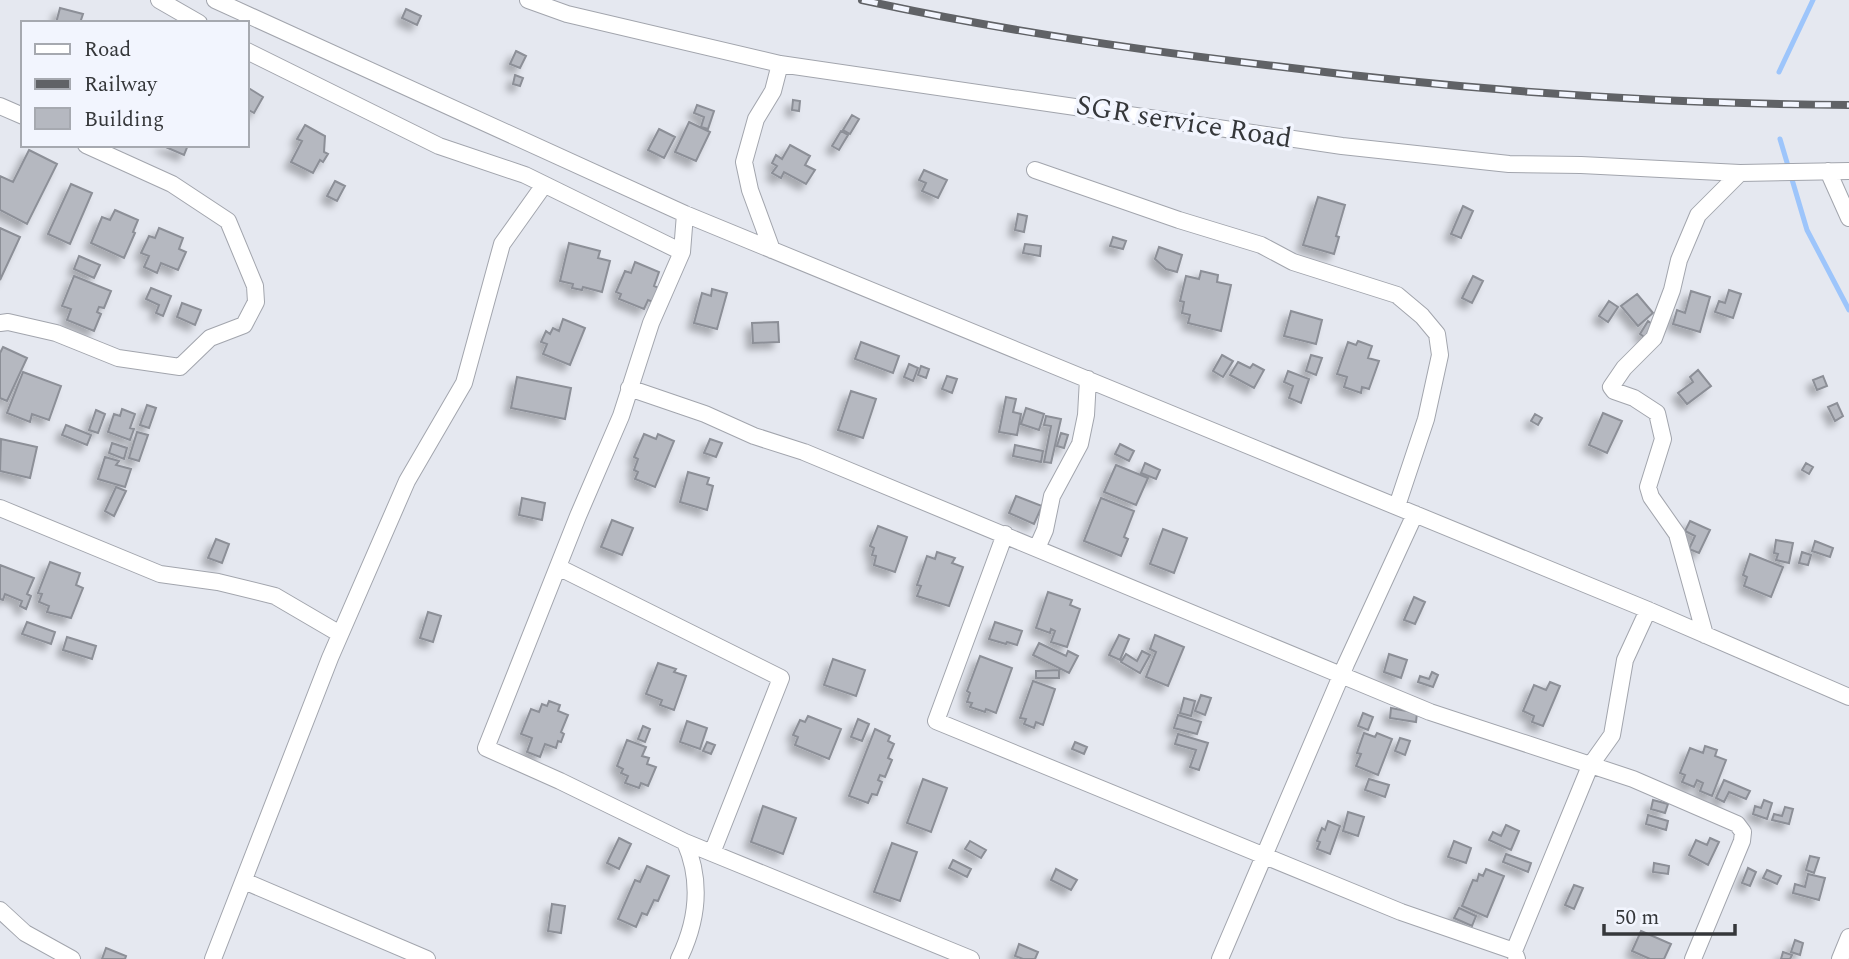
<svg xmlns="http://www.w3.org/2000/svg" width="1849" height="959" font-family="Spectral,serif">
<defs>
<filter id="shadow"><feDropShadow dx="-6" dy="6" stdDeviation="3.5" flood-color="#0004"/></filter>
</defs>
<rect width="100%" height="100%" fill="#e5e8f0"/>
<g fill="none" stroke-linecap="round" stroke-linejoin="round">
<!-- stream -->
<path stroke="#9dc5fb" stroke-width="5" d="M1779,72L1813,0
M1780,139L1807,230L1849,310"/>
</g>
<!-- building -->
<path fill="#b5b8c0" stroke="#8c8f97" stroke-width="2" filter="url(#shadow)" d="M60,8L83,14L80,23H56Z
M406,9L421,16L417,25L402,18Z
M516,51L526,56L520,68L510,64Z
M515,75L523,78L520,86L513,84Z
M247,87L263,97L254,113L247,109Z
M793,100L800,101L799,111L792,110Z
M697,105L714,111L708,129L701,127L704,117L694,113Z
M852,115L859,119L850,134L843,130Z
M689,122L710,132L696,161L675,152Z
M305,125L325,136L324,152L328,154L323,162L320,160L313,173L291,162L302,141L297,139Z
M659,129L675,137L664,158L648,150Z
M841,131L848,135L839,150L832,146Z
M161,145H188L184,155Z
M790,145L810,156L805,165L815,170L806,184L784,172L781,178L772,173L777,166L772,163L776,155L782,159Z
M29,150L57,164L27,224L0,210V176L13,182Z
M924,170L947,180L938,198L922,191L926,183L919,180Z
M335,181L345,186L337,201L327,196Z
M71,184L92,193L70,244L48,234Z
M1318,197L1345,205L1336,236L1339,237L1334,254L1303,245Z
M1463,206L1473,211L1461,238L1451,234Z
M115,210L138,220L133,232L135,233L124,258L91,243L102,217L110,220Z
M1018,214L1027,216L1024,232L1015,230Z
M0,228L20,237L0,280Z
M159,228L183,238L179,249L186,252L178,270L161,263L157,273L144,267L149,256L141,253L149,236L155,238Z
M1113,237L1126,241L1123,249L1110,246Z
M569,243L600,251L598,258L610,261L602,292L583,287L582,290L572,288L573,284L560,281Z
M1025,244L1041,246L1040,256L1023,253Z
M1159,247L1182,255L1177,272L1166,269L1155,259Z
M79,256L100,265L94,278L74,269Z
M635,262L659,272L654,286L659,288L653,302L648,300L644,309L619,299L621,294L616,292L625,271L631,273Z
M1201,271L1218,275L1217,282L1231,285L1221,331L1188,323L1190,315L1182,313L1184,302L1180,301L1186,276L1199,279Z
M74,276L111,291L104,308L99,307L97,312L101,314L94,331L67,320L71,309L62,306Z
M1473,276L1483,281L1472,303L1462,298Z
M151,288L171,296L163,316L156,313L159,305L146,299Z
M712,289L727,293L717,329L694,323L702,293L711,296Z
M1729,290L1741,294L1733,318L1715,312L1719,301L1725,303Z
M1691,291L1710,297L1700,332L1673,324L1677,310L1685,313Z
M1637,294L1653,313L1638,326L1621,306Z
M1609,301L1618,307L1608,322L1599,316Z
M182,303L201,310L195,325L177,317Z
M1291,311L1322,320L1316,344L1284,336Z
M563,319L585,328L570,365L543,354L547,344L541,342L546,331L550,334L553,328L559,331Z
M1648,321L1655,326L1647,339L1640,334Z
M778,322L779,342L753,343L752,323Z
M1358,341L1372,346L1368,358L1379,361L1369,389L1362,387L1361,393L1344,387L1347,377L1337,374L1348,342L1356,345Z
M861,342L899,356L893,373L855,359Z
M3,347L27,358L7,401L0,398V353Z
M1222,355L1233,361L1223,377L1213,371Z
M1311,355L1322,358L1316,375L1306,371Z
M1238,362L1250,368L1253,364L1264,370L1254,388L1230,375Z
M909,364L918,368L913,381L904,377Z
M921,366L929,369L926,378L918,375Z
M1698,370L1711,386L1687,404L1678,393L1693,382L1690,377Z
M1288,371L1309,379L1301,403L1289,398L1293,386L1284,382Z
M23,372L61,386L49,420L32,414L30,422L7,413Z
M947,376L957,379L952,393L942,389Z
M1823,376L1827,386L1817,390L1813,380Z
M517,377L571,388L565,419L511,408Z
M851,391L876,399L863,438L838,430Z
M1006,397L1016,399L1013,412L1021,414L1017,435L999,432Z
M1837,403L1843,416L1835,421L1828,407Z
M147,405L156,408L149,428L140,425Z
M1026,408L1044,414L1039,430L1021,424Z
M122,409L135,414L130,428L134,429L130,440L108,432L114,414L120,416Z
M96,410L105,414L98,433L89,430Z
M1603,413L1622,421L1607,453L1589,445Z
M1535,414L1542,418L1538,425L1531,421Z
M1046,416L1061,419L1051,463L1044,462L1051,426L1044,425Z
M66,425L91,435L87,445L62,435Z
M137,432L148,435L139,461L129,458Z
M1061,433L1068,435L1064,448L1057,446Z
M644,434L656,439L658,434L674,441L655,487L635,479L638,472L634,470L638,459L634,457Z
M1,439L37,447L30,478L0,471Z
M710,439L722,443L716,457L704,453Z
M112,443L127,448L124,459L109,453Z
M1120,444L1134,451L1129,461L1115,454Z
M1015,445L1043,451L1041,462L1013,456Z
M105,457L119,461L116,465L131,469L125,487L98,479Z
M1145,463L1160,470L1156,479L1141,473Z
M1806,463L1813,467L1809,474L1802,470Z
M1116,465L1148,478L1136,505L1104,492Z
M688,472L709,478L707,484L713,486L707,510L680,502Z
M116,487L126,491L114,516L105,511Z
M1016,496L1042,506L1034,524L1009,513Z
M522,498L545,503L542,520L519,515Z
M1101,498L1134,511L1124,537L1128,539L1121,556L1084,541Z
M612,520L633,528L622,555L601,547Z
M1690,521L1710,530L1699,553L1689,549L1695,536L1685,531Z
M878,526L907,537L895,572L874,565L876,556L872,555L874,548L870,546Z
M1163,529L1187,538L1174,573L1150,564Z
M216,539L229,544L222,563L208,558Z
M1776,540L1793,543L1789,563L1776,560L1778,554L1774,553Z
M1815,541L1833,548L1830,557L1812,551Z
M937,552L955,558L952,563L963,567L949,606L917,596L921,586L917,585L927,556L935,559Z
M1802,552L1811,555L1808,565L1799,563Z
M1750,554L1783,567L1771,597L1744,586L1747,577L1743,575Z
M50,562L80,573L76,585L83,588L71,618L47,612L49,606L39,602L42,594L38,593Z
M0,565L34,578L27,594L31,596L26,609L20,606L22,601L5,594L3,600L0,599Z
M1048,592L1072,600L1070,605L1080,609L1067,647L1051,642L1055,631L1051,629L1050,633L1036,628Z
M1414,597L1425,602L1415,624L1404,620Z
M428,612L441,616L433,642L420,638Z
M27,622L55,632L51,644L22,634Z
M995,622L1022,631L1017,645L1007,642L1006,644L989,639Z
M1119,635L1129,639L1120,660L1109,655Z
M1155,635L1184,647L1168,686L1146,677L1156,652L1150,649Z
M67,637L96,646L92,659L63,650Z
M1039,643L1066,656L1068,651L1078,656L1069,673L1033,655Z
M1142,651L1150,655L1140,673L1121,662L1126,654L1137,661Z
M1389,654L1407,660L1401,678L1384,672Z
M980,656L1012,668L996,713L986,709L985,712L970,707L972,703L967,702L970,693L967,691Z
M833,659L865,670L856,696L824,685Z
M658,663L676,669L674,672L686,676L674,710L660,705L662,700L646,694Z
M1059,670V678H1036V671Z
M1432,672L1438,675L1433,687L1418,682L1420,676L1429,679Z
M1033,681L1055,689L1043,725L1036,722L1034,728L1024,724L1026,719L1020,718Z
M1550,682L1560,686L1543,726L1532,722L1534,716L1523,711L1534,685L1546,690Z
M1201,695L1211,698L1205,715L1195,711Z
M1184,698L1195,701L1191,716L1180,713Z
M549,701L560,705L558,711L568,715L561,732L564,734L561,742L558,741L556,748L545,744L540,757L527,752L532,738L521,734L531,709L539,712L542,704L547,706Z
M1391,708L1417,713L1416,722L1390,718Z
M1363,713L1373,717L1368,730L1358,726Z
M1178,715L1201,722L1197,734L1174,728Z
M808,716L841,729L829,759L795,745L798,737L793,735L800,720L805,722Z
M858,719L869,724L862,741L851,737Z
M687,721L707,728L700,749L680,742Z
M643,726L650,729L645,742L638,739Z
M875,729L890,736L888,741L894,744L888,758L892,760L885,777L880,775L878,780L882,782L877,795L872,794L868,803L849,796Z
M1364,733L1375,737L1377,733L1392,739L1378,775L1356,766L1361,754L1357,753Z
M1178,734L1208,743L1199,770L1190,767L1196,750L1175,744Z
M1400,738L1410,741L1405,755L1395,751Z
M627,740L646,747L642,756L649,758L647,764L656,767L648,786L641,783L639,788L625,783L628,776L621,773L623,769L617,766Z
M707,742L715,745L711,754L703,751Z
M1075,742L1087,747L1084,754L1072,749Z
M1705,746L1717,750L1715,756L1726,760L1712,796L1700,791L1703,783L1697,780L1694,787L1682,782L1685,775L1680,773L1690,748L1703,753Z
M923,779L947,788L931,832L907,823Z
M1369,779L1389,785L1385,797L1365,790Z
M1724,780L1750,791L1746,799L1729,792L1724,802L1716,798Z
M1653,800L1668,804L1665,813L1651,809Z
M1764,800L1772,803L1767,819L1753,814L1755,806L1761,808Z
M763,806L796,818L783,854L751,842Z
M1785,807L1793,809L1789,824L1772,820L1774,814L1782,816Z
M1348,812L1364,817L1358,836L1343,831Z
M1648,815L1668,821L1666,830L1646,824Z
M1328,821L1340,826L1330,854L1317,849L1320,842L1317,841L1322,828L1325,830Z
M1506,825L1519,831L1511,850L1489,840L1493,832L1501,836Z
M619,838L631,844L619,869L607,863Z
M1710,838L1719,842L1708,865L1689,855L1696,840L1707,845Z
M970,841L986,850L981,858L965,849Z
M1454,841L1471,848L1466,863L1448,857Z
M892,843L917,852L900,901L874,892Z
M1506,854L1531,863L1528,872L1503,862Z
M1810,856L1819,858L1814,873L1806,870Z
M953,860L971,869L967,877L949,868Z
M1654,863L1669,866L1668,874L1653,872Z
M647,866L669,876L658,901L654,900L647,915L642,913L636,927L618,919L635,880L640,882Z
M1748,868L1756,872L1750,886L1742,883Z
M1056,869L1077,880L1071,890L1051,880Z
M1486,869L1504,876L1487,917L1462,906L1473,880L1477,881L1479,874L1483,876Z
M1767,870L1781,876L1777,884L1763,878Z
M1808,874L1825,878L1819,900L1793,893L1795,884L1805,887Z
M1574,885L1583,888L1574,909L1565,905Z
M552,904L565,906L561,933L548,931Z
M1459,908L1476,916L1472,926L1454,918Z
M1641,931L1671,944L1664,959H1650L1632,951Z
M1795,940L1803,943L1800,955L1791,952Z
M1019,944L1038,952L1035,959H1023L1015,956Z
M106,948L126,956L125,959H102Z
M1783,952L1792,955L1790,959H1781Z"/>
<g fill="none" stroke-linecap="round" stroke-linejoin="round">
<defs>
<path id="street" d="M159,0L199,23
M215,0L685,214L1648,610L1849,697
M528,0L567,14L780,64L1342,146L1509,164L1581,165L1740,173L1849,171
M247,51L439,146L525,175L682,252
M0,106L23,116
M1035,170L1179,220L1261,245L1293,262L1397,295L1422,316L1437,334L1440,355L1426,419L1397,506
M1828,171L1849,218
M772,250L750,190L744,162L756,119L773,91L780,64
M0,323L8,322L56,333L118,358L180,367L210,338L244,325L256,302L255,286L228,221L172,184L86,145
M629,388L705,414L754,436L804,452L1430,712L1633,779L1737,824L1743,832L1742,841L1693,959
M0,508L160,574L218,582L275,596L340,634
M1005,534L936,721L1401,912L1514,951L1517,959
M1037,548L1045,530L1052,496L1080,444L1086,415L1088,379
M558,567L781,678L712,853
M1705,635L1677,534L1651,497L1648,487L1663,439L1657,413L1634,398L1614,391L1611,387L1624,368L1654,338L1672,290L1679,260L1698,215L1740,173
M685,842L971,959
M244,881L427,959
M0,910L25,933L72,959
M1514,951L1590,766L1612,735L1625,660L1648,610
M213,959L330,658L407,481L464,383L502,244L544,185
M679,959C698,920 702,881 685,842L560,781L486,748L578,516L621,416L651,323L682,252L685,214
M1220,959L1346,664L1415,514
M1840,959L1849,937"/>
</defs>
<!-- street casing -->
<use href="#street" stroke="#a2a5ad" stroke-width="18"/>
<!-- street -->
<use href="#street" stroke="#fff" stroke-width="16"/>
<defs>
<path id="rail" d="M862,0C998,30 1136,50 1275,66C1465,90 1657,104 1849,105"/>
</defs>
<!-- rail casing -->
<use href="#rail" stroke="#606266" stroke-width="8"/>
<!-- rail -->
<use href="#rail" stroke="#f2f5fe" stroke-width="5" stroke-dasharray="16" stroke-linecap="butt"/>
</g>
<g text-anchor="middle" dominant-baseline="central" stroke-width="7" stroke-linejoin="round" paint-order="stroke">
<!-- street labels -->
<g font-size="28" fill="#35373a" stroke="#f2f5fe">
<text transform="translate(1184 122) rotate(9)">SGR service Road</text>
</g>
</g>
<!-- legend -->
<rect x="21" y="21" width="228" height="126" fill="#f2f5fe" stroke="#a6a9b0" stroke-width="2"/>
<rect x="35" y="44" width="35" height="10" fill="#ffffff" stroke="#a6a9b0" stroke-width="2"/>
<text x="84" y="56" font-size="21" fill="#35373a">Road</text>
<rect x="35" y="79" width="35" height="10" fill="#606266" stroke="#a6a9b0" stroke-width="2"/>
<text x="84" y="91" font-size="21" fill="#35373a">Railway</text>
<rect x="35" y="108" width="35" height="21" fill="#b5b8c0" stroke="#a6a9b0" stroke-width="2"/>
<text x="84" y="126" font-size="21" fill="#35373a">Building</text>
<!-- scale -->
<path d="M1604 924v10h131v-10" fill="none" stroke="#35373a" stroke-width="3.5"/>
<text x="1615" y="924" font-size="21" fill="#35373a" stroke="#f2f5fe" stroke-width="5" paint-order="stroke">50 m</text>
</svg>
